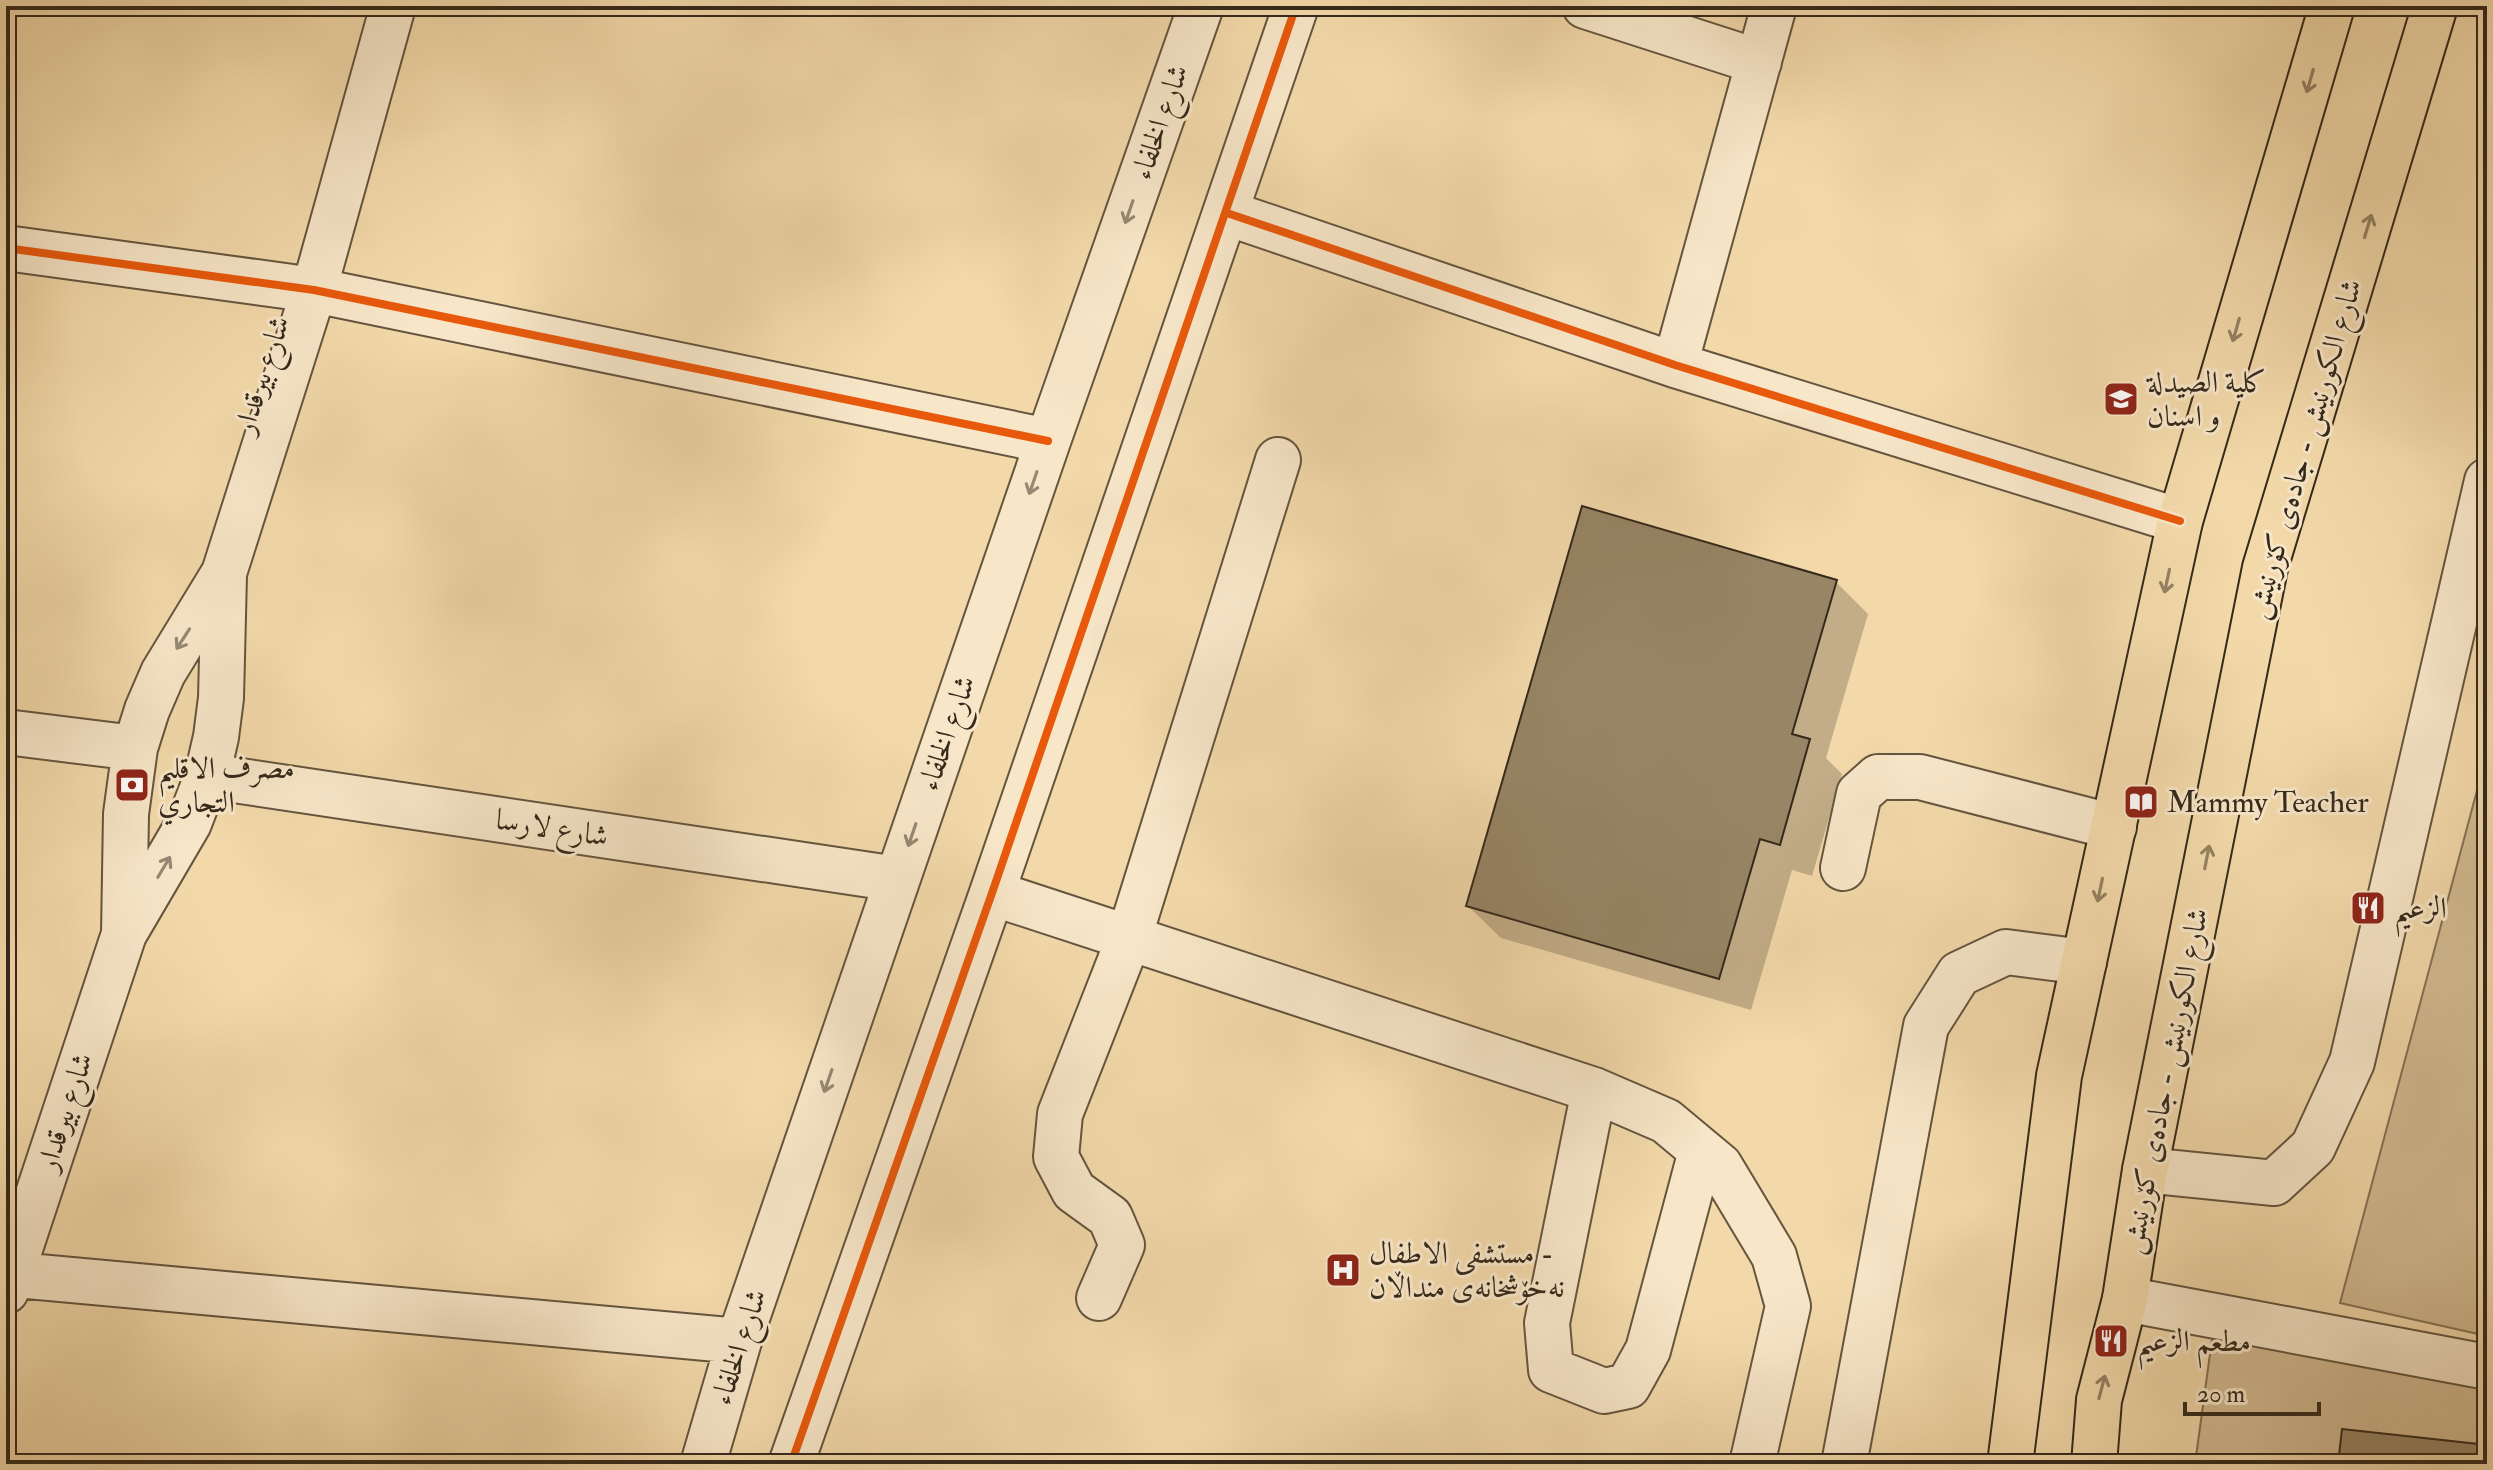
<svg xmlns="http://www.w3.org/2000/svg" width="2493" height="1470" font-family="'IM FELL Double Pica',Amiri,serif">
<rect width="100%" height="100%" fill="#f3d9aa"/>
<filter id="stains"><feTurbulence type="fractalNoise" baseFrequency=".0025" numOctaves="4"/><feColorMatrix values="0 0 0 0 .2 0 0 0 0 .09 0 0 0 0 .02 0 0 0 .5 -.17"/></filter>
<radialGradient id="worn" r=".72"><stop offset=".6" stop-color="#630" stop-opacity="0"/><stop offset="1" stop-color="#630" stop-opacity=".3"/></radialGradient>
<!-- green -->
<path fill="#d3bb92" stroke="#847256" stroke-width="2" d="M2487,753V1336L2340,1303Z
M2213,1332L2487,1374V1464H2195Z"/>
<!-- shadow -->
<path fill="#0003" d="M1836,582L1868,614L1826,758L1842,774L1812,876L1792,870L1751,1010L1501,938L1468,906Z"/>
<!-- building -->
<path fill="#978565" stroke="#34291b" stroke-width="2" d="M1582,506L1837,580L1792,734L1810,739L1780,845L1760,839L1719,979L1466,906Z
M2342,1429L2487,1445V1464H2338Z"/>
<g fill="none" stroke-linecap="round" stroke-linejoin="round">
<defs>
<path id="minor" d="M1585,6L1759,62
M1227,213L1675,365L2180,521
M6,248L314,290L1048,441
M1675,365L1774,6
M6,732L135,748
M207,776L897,879
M1843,868L1859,794L1878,777H1920L2114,827
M992,893L1594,1090L1666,1121L1720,1166L1774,1256L1788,1306L1752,1464
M124,934L126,814L135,748L147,710L163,673L224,573L314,290L393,6
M1594,1090L1547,1323L1551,1370L1604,1391L1628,1386L1648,1350L1701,1151
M2145,1170L2274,1183L2313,1147L2352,1062L2487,481
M6,1274L739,1341
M6,1291L124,934L189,823L207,776L216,737L221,698L224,575
M1099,1298L1122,1245L1110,1217L1074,1191L1056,1157L1060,1114L1129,938L1278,460
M2125,1299L2487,1367
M703,1464L739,1341L1048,441L1201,6
M791,1464L992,893L1296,6
M1844,1464L1926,1026L1959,974L2006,952L2084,962"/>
<path id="major" d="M2010,1464L2059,1076L2180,521L2332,6
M2094,1464L2099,1400L2125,1299L2145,1170L2265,568L2435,6"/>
</defs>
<!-- minor casing -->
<use href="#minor" stroke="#64553f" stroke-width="48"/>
<!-- major casing -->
<use href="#major" stroke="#34291b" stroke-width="48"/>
<!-- minor -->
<use href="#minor" stroke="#f7e6c8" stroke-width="44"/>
<!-- major -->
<use href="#major" stroke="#f3d9aa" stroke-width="44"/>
<defs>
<path id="cycleway" d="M1227,213L1675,365L2180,521
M6,248L314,290L1048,441
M791,1464L992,893L1296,6"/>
</defs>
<!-- cycleway casing -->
<use href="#cycleway" stroke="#f7e6c8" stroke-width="13"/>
<!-- cycleway -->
<use href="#cycleway" stroke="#e8590c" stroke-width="8"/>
</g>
<!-- one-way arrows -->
<defs><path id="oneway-shaft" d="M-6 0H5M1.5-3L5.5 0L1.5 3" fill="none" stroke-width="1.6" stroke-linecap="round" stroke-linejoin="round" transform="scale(2)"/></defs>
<g stroke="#948162">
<use href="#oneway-shaft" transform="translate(2310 81) rotate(106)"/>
<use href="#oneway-shaft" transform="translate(2368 226) rotate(-73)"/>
<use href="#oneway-shaft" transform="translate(2236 330) rotate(106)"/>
<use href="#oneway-shaft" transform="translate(2167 581) rotate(102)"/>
<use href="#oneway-shaft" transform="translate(2207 857) rotate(-79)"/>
<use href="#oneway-shaft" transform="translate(2100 890) rotate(102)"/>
<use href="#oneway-shaft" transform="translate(2102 1387) rotate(-75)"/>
</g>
<g stroke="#968872">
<use href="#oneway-shaft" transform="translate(1129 212) rotate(109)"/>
<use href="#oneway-shaft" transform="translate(1033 483) rotate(109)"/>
<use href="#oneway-shaft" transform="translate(183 639) rotate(123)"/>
<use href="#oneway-shaft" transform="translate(912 835) rotate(109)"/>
<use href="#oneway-shaft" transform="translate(164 867) rotate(-59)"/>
<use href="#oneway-shaft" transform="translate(828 1081) rotate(109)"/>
</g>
<!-- icons -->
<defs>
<symbol id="university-square" viewBox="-11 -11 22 22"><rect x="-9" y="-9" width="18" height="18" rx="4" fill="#8f2418" stroke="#f7e6c8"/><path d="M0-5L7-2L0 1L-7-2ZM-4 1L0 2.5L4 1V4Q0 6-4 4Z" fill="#fff"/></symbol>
<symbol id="bank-square" viewBox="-11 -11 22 22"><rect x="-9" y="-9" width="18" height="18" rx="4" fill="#8f2418" stroke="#f7e6c8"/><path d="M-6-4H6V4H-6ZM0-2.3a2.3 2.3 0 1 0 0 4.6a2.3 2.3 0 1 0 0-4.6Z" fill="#fff"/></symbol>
<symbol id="library-square" viewBox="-11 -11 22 22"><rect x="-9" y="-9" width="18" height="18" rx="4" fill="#8f2418" stroke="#f7e6c8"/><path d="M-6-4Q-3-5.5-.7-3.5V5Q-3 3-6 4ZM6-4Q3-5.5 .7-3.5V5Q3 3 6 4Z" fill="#fff"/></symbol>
<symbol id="restaurant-square" viewBox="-11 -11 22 22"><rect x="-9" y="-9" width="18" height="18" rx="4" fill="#8f2418" stroke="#f7e6c8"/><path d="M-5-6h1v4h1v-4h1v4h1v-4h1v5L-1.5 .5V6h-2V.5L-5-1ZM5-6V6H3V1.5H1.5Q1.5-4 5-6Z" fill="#fff"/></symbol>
<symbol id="hospital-square" viewBox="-11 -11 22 22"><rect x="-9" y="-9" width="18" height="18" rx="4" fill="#8f2418" stroke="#f7e6c8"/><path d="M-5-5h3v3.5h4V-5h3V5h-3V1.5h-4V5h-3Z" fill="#fff"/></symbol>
</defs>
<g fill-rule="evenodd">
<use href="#university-square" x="2101" y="379" width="40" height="40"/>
<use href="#bank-square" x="112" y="765" width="40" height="40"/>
<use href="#library-square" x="2121" y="782" width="40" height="40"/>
<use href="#restaurant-square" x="2348" y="888" width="40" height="40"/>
<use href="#hospital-square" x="1323" y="1250" width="40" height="40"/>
<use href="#restaurant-square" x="2091" y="1321" width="40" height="40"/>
</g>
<g text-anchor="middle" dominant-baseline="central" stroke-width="6" stroke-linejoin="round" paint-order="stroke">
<!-- street labels -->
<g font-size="30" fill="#34291b" stroke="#f7e6c8">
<text transform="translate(1160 122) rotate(-71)">شارع الخلفاء</text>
<text transform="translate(262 375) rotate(-72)">شارع بيرقدار</text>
<text transform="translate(2304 449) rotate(-74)">شارع الكورنيش - جادەی کۆرنیش</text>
<text transform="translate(947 733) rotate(-71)">شارع الخلفاء</text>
<text transform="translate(552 828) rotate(9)">شارع لارسا</text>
<text transform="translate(2165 1081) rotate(-79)">شارع الكورنيش - جادەی کۆرنیش</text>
<text transform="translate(65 1112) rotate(-72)">شارع بيرقدار</text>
<text transform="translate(739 1347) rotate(-72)">شارع الخلفاء</text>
</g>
<!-- poi labels -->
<g font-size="30" fill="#34291b" stroke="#f7e6c8" text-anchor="start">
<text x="2147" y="382">كلية الصيدلة<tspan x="2147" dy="34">و اسنان</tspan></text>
<text x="158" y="768">مصرف الاقليم<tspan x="158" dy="34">التجاري</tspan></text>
<text x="2167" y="802">Mammy Teacher</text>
<text x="2394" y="908">الزعيم</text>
<text x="1369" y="1253">مستشفى الاطفال -<tspan x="1369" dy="34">نەخۆشخانەی منداڵان</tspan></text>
<text x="2137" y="1341">مطعم الزعيم</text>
</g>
</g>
<!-- margin -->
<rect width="2493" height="1470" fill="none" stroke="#f3d9aa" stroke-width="32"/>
<rect x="8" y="8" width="2477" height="1454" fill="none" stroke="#34291b" stroke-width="4"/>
<rect x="16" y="16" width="2461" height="1438" fill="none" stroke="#34291b" stroke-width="2"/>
<!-- scale -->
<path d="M2185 1402v12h134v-12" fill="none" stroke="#34291b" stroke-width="4"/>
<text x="2197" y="1402" font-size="24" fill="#34291b" stroke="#f7e6c8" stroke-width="6" paint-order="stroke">20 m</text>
<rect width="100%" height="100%" filter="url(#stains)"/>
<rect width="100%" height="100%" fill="url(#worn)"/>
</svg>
